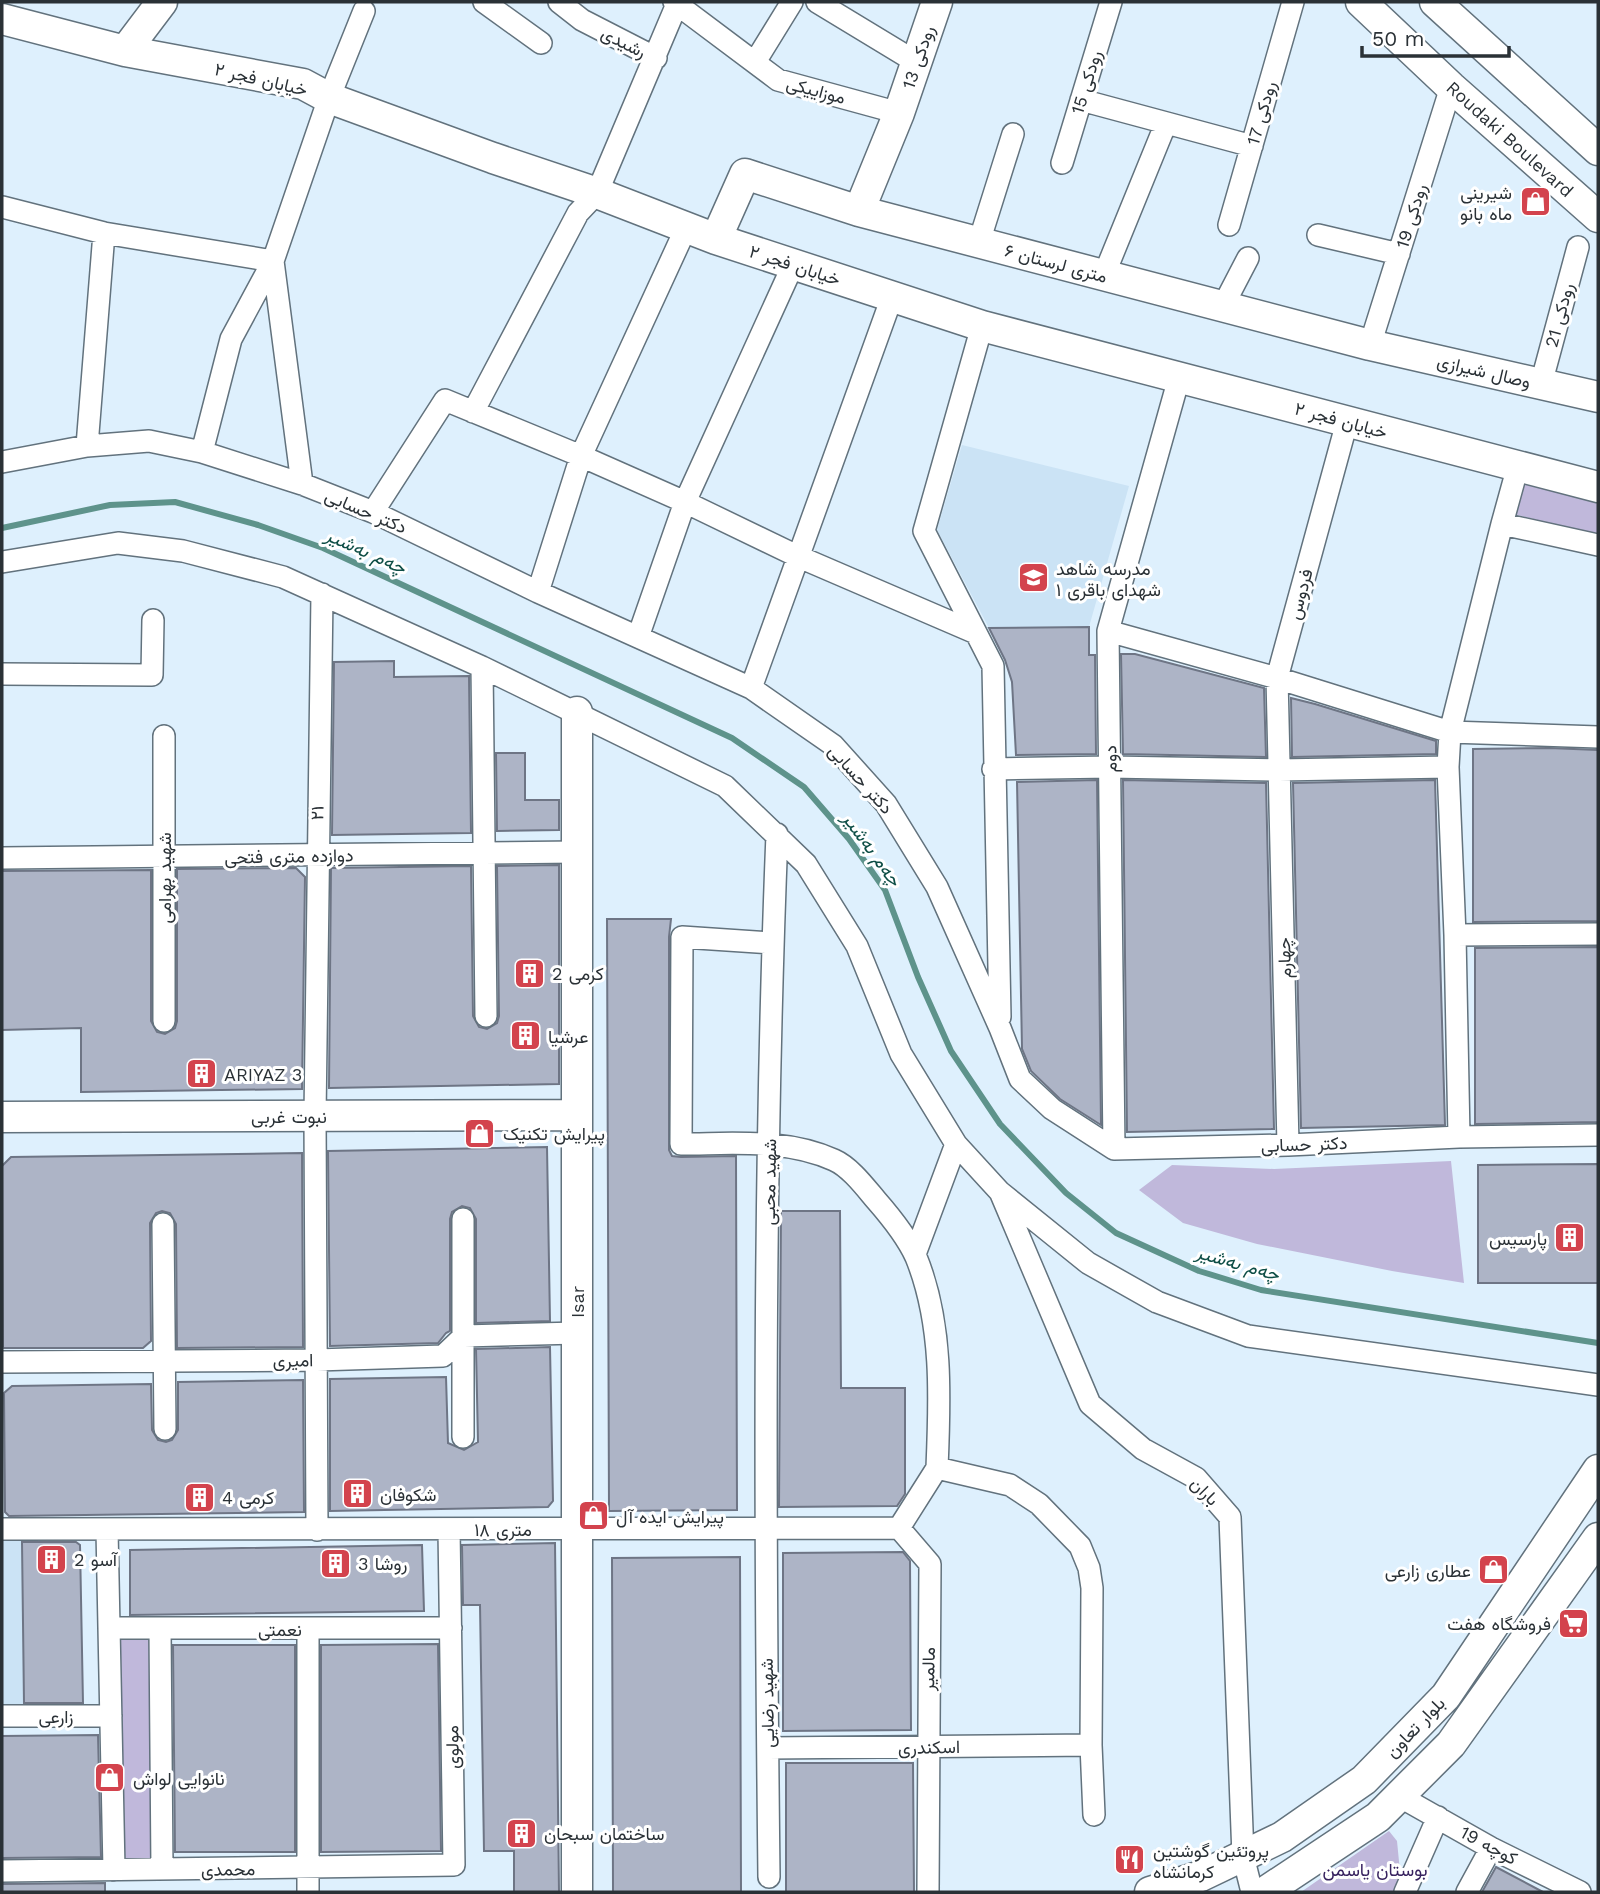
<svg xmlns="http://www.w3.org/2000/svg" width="1600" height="1894" font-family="'Work Sans',Vazirmatn,sans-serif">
<rect width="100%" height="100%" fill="#def0fd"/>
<!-- built -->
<path fill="#cbe3f5" d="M962,445L1129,486L1089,627L989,628L937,530Z
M2,1541H22L24,1705H2Z"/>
<!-- green -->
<path fill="#c0b8db" d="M1524,476L1598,495V536L1514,514Z
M1451,1161L1464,1283L1392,1271L1257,1244L1183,1223L1139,1190L1172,1165L1274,1169Z
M157,1632L159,1862L117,1863L115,1633Z
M1389,1831L1397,1841L1402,1892H1301Z"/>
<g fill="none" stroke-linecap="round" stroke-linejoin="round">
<!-- stream -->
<path stroke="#5e938b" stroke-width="6" d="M2,528L110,505L175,502L258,525L323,548L732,738L804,787L849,839L885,890L918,977L951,1051L1000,1124L1066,1193L1116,1233L1199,1271L1261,1290L1598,1343"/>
</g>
<!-- building -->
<path fill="#adb4c6" stroke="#6e7585" stroke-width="2" d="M1089,627V655H1095L1096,754L1016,755L1012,682L1005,660L989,628Z
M1121,654H1135L1264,688L1266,757L1123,754Z
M394,661V677L469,676L471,833L332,835L334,662Z
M1291,698L1315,704L1436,741V754L1292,757Z
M1549,748L1598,750V921L1473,922V749Z
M496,753H525V800H559V830L497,831Z
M1097,780L1101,1125L1060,1099L1031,1071L1022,1049L1017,782Z
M1123,780L1266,783L1274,1129L1127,1132Z
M1435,780L1445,1125L1301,1128L1293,783Z
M559,865V1084L329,1088L331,868L471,866L473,1016L479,1027L487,1029L497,1023L499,1016L497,866Z
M296,868L305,877L302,1089L81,1092V1028L2,1030V871L151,870V1021L157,1032L165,1034L175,1028L177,1021V869Z
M607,919H671L669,937V1150L672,1156L681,1157L736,1156L737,1510L609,1511Z
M1598,947V1122L1475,1124V948Z
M547,1147L550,1321L476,1323V1219L470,1208L462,1206L452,1212L450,1219V1331L446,1333L438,1343L330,1346L328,1151Z
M302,1153L303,1347L177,1348L176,1224L170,1213L162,1211L156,1213L150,1223L151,1341L143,1348H3L2,1166L11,1157Z
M1598,1164V1283H1478V1165Z
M781,1211H840L841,1388H905V1494L897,1506L779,1507Z
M550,1347L553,1501L548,1507L330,1511V1379L446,1377L448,1443L464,1450L478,1442L476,1349Z
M303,1380L304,1512L9,1516L5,1512L4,1393L12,1386L151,1384L152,1430L158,1440L166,1442L172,1440L178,1430V1382Z
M22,1542H76L80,1545L83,1703H24Z
M555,1543L559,1892H514V1851H484L480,1605H463L462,1545Z
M422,1545L424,1611L130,1615V1550Z
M903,1552L910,1561L911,1730L783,1731V1553Z
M740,1557L741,1892H613L612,1558Z
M438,1644L441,1851L321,1852V1645Z
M173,1645H295V1852H175Z
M98,1735L101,1857L2,1858V1736Z
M786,1763H913L914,1892H786Z
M1496,1867L1543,1892H1482Z
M105,1883V1892H2V1884Z"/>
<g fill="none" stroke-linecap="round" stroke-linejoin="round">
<defs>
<path id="street" d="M484,2L541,43
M559,2L582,20L656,58
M674,2L778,80L899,113
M817,2L916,62
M755,62L792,2
M1081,100L1252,146
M1062,163L1111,2
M2,207L104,233L273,261L302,484
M1229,225L1293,2
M1318,235L1399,254
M979,242L1013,134
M1104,275L1166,123
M1223,306L1248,258
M982,326L924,531L993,666L1000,1017
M1370,345L1451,87
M1541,384L1578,247
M473,412L578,213L597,193L677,4
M87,446L104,233
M202,452L231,339L273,261L329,98L364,11
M2,462L87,446L149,441L202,452L302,484L373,512L538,592L751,688L833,745L886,804L937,887L1000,1028L1020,1079L1052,1109L1114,1149L1288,1145L1459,1137L1598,1135
M373,512L445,400L581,456L685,502L797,556L976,633
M1502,524L1518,466
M2,562L118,543L183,551L283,577L482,667L725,786L806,864L857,946L901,1054L956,1144L1000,1192L1088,1263L1157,1302L1248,1336L1598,1385
M538,592L581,456L686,228
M1108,631L1277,678L1450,732L1598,737
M638,637L685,502L793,265
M482,667L486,1016
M2,674L152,675L153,620
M751,688L892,297
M164,736V1021
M993,769L1110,767L1279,770L1448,767
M2,858L577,852
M1455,935L1598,934
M772,943L682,937L681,1144C731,1144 786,1138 834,1160C850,1167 865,1187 876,1200C890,1216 907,1237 916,1257C943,1323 940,1398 937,1468
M1459,1137L1455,935L1448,767L1450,732L1502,524L1598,545
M1288,1145L1277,678L1347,422
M1114,1149L1108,631L1179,378
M1001,1194L1090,1404L1143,1449L1196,1478L1230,1517L1243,1856L1252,1892
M463,1219V1437
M163,1224L165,1429
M915,1254L956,1144
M2,1362L317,1360L443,1356L464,1336L577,1333
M2,1529L899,1528
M107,1530L114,1870
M317,1530L315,1116L322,594
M109,1628H451
M160,1629L162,1869
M308,1629V1892
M2,1716H111
M768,1748L1091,1745
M1399,1796L1491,1848L1580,1892
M2,1871L454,1865L449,1529
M769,1877C765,1529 763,1182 777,834
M928,1892L930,1564L899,1528L937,1468L1010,1485L1039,1504L1080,1546L1089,1568L1092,1588L1091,1745L1094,1815
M1405,1892L1438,1817
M1467,1892L1491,1848"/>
<path id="secondary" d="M1361,2L1451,87L1598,217
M1435,2L1598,150
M2,19L125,51L303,84L329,98L493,158L597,193L716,239L982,326L1598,487
M125,51L162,2
M859,211L899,113L937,2
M716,239L745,174L859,211L1370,345L1598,397
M577,712V1892
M2,1117L577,1115
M1150,1892L1201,1876L1282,1837L1364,1780L1446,1696L1598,1470
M1265,1892L1378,1817L1451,1744L1598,1538"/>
</defs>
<!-- street casing -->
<use href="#street" stroke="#62727d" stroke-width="24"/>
<!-- secondary casing -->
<use href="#secondary" stroke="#62727d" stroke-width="33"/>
<!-- street -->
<use href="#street" stroke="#fff" stroke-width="21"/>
<!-- secondary -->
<use href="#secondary" stroke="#fff" stroke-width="30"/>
</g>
<!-- icons -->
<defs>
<symbol id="shop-square" viewBox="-11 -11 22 22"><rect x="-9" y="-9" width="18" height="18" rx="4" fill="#d3434d" stroke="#fff"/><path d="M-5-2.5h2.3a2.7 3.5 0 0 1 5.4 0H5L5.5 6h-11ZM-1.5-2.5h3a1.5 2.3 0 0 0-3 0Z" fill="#fff"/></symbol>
<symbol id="school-square" viewBox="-11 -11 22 22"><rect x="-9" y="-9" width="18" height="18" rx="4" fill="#d3434d" stroke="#fff"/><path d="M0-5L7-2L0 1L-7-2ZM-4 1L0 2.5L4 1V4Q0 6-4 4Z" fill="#fff"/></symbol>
<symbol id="building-square" viewBox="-11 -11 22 22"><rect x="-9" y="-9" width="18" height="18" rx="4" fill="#d3434d" stroke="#fff"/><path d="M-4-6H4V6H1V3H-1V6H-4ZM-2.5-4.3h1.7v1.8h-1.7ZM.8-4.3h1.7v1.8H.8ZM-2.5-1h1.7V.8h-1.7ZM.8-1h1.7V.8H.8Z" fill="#fff"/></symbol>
<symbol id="supermarket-square" viewBox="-11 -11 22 22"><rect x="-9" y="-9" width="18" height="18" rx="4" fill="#d3434d" stroke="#fff"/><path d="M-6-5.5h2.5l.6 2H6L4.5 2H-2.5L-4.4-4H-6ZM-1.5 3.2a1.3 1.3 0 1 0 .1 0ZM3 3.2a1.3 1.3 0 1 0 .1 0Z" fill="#fff"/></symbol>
<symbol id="restaurant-square" viewBox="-11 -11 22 22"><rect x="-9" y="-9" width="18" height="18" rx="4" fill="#d3434d" stroke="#fff"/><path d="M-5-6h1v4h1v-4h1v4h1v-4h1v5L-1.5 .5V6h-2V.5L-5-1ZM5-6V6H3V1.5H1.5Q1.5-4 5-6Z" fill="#fff"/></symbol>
</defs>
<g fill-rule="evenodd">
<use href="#shop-square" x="1518" y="184" width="35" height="35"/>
<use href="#school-square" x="1016" y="560" width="35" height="35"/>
<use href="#building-square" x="512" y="956" width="35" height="35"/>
<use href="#building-square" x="508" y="1018" width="35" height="35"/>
<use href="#building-square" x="184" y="1056" width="35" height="35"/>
<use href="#shop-square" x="462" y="1116" width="35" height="35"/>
<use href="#building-square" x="1552" y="1220" width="35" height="35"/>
<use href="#building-square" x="340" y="1476" width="35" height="35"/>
<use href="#building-square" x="182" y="1480" width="35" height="35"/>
<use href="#shop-square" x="576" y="1498" width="35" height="35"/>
<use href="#building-square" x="34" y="1542" width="35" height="35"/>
<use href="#building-square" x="318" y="1546" width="35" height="35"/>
<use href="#shop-square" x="1476" y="1552" width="35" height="35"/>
<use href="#supermarket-square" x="1556" y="1606" width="35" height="35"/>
<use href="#shop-square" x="92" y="1760" width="35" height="35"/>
<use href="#building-square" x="504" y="1816" width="35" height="35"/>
<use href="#restaurant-square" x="1112" y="1842" width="35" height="35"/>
</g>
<g text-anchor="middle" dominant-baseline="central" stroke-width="6" stroke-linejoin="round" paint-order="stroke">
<!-- street labels -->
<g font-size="18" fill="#2a3136" stroke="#fff">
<text transform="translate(624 42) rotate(27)">رشیدی</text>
<text transform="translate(918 57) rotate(-71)">رودکی 13</text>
<text transform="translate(261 79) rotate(13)">خیابان فجر ۲</text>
<text transform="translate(1086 82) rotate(-73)">رودکی 15</text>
<text transform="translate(816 90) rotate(15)">موزاییکی</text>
<text transform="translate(1261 113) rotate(-74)">رودکی 17</text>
<text transform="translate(1510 139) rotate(42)">Roudaki Boulevard</text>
<text transform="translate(1411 216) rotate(-73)">رودکی 19</text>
<text transform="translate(1056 263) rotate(15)">۶ متری لرستان</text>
<text transform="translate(795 265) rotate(18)">خیابان فجر ۲</text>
<text transform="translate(1559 315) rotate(-75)">رودکی 21</text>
<text transform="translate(1484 371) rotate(13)">وصال شیرازی</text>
<text transform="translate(1341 420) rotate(15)">خیابان فجر ۲</text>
<text transform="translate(366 511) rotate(23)">دکتر حسابی</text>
<text transform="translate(1300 594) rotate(-75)">فردوس</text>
<text transform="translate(1110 759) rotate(-91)">دوم</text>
<text transform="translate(861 779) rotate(48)">دکتر حسابی</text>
<text transform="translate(317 813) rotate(-89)">۲۱</text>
<text transform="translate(289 856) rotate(-1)">دوازده متری فتحی</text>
<text transform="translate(164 878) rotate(-90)">شهید بهرامی</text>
<text transform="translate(1284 958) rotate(-92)">چهارم</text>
<text x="289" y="1116">نبوت غربی</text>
<text transform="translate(1304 1144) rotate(-2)">دکتر حسابی</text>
<text transform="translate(769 1182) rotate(-89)">شهید محبی</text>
<text transform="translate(577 1302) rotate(-90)">Isar</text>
<text transform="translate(293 1360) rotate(-1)">امیری</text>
<text transform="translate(1205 1491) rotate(45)">باران</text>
<text x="503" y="1529">۱۸ متری</text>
<text x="280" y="1629">نعمتی</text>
<text transform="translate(928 1669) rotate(-89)">مالمیر</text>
<text transform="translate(767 1703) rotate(-91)">شهید رضایی</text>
<text x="56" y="1716">زارعی</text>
<text transform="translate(1415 1727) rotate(-46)">بلوار تعاون</text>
<text transform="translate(452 1747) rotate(-91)">مولوی</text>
<text transform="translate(929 1747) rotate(-1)">اسکندری</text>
<text transform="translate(1489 1845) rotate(28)">کوچه 19</text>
<text transform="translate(228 1869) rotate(-1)">محمدی</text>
</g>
<!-- poi labels -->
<g font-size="18" fill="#2a3136" stroke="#fff" text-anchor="start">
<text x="1512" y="192" text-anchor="end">شیرینی<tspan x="1512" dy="21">ماه بانو</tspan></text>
<text x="1056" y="568">مدرسه شاهد<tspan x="1056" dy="21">شهدای باقری ۱</tspan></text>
<text x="552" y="973">کرمی 2</text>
<text x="548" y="1036">عرشیا</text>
<text x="224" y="1074">ARIYAZ 3</text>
<text x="503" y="1133">پیرایش تکنیک</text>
<text x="1547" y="1238" text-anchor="end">پارسیس</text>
<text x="380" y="1494">شکوفان</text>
<text x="222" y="1497">کرمی 4</text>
<text x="616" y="1516">پیرایش ایده آل</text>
<text x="74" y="1559">آسو 2</text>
<text x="358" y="1563">روشا 3</text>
<text x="1471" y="1570" text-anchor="end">عطاری زارعی</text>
<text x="1551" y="1623" text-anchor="end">فروشگاه هفت</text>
<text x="133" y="1778">نانوایی لواش</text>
<text x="544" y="1833">ساختمان سبحان</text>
<text x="1153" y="1850">پروتئین گوشتین<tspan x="1153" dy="21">کرمانشاه</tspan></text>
</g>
<!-- park labels -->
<g font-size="18" fill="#37225f" stroke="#fff">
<text x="1375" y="1869">بوستان یاسمن</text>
</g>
<!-- water labels -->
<g font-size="19" font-style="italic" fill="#0e4e46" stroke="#fff">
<text transform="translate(366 551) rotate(24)">چەم بەشیر</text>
<text transform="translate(872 849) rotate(54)">چەم بەشیر</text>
<text transform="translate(1238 1263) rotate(16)">چەم بەشیر</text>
</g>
</g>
<!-- border -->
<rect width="1600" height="1894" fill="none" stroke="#2a3136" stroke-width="7"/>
<!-- scale -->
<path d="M1362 46v10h147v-10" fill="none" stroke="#2a3136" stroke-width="3.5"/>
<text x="1372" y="46" font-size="21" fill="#2a3136" stroke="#ffffff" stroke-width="5" paint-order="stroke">50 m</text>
</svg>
